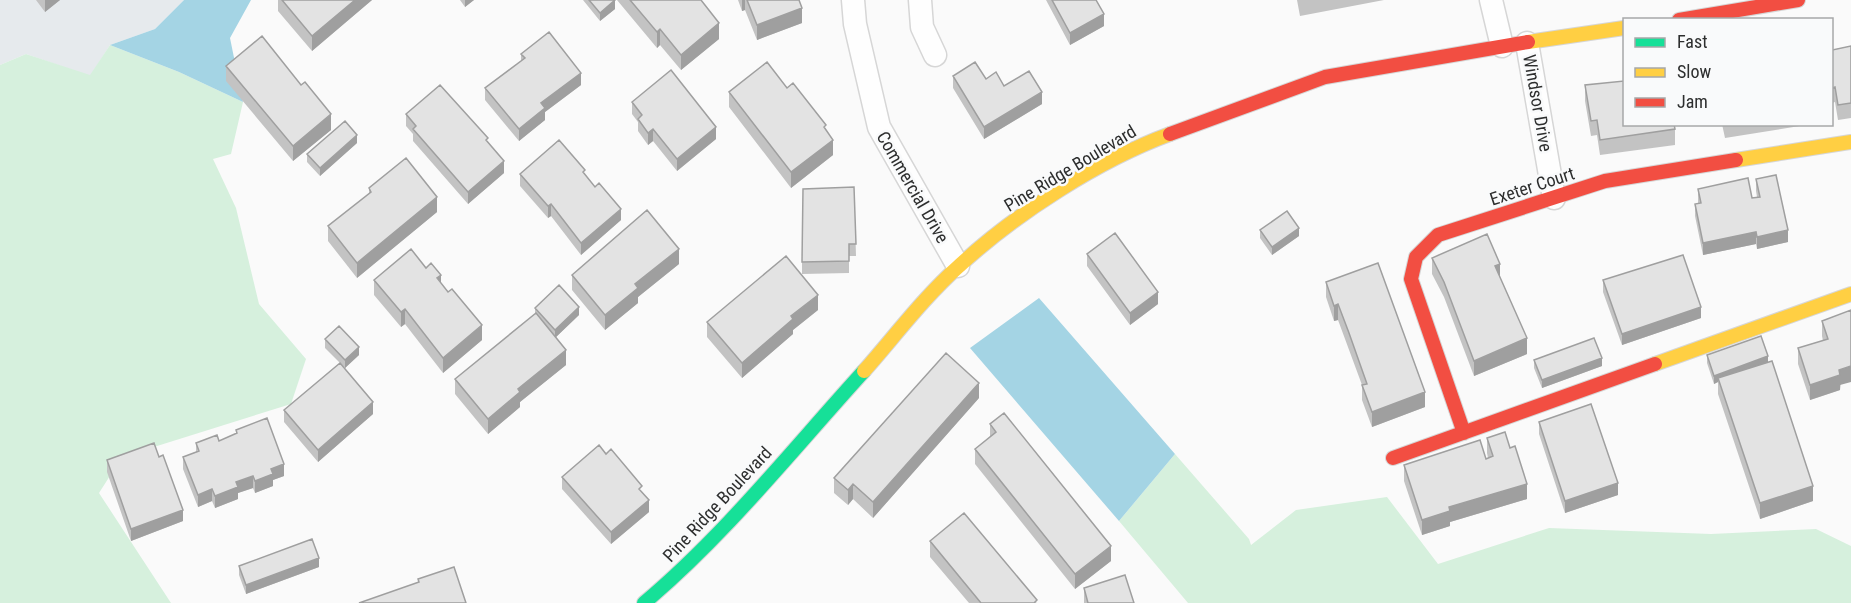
<svg xmlns="http://www.w3.org/2000/svg" width="1851" height="603" font-family="'Roboto Condensed',sans-serif">
<rect width="100%" height="100%" fill="#fafafa"/>
<!-- built -->
<path fill="#e6eaed" d="M0,0H184L155,29L110,45L90,76L26,54L0,65Z"/>
<!-- green -->
<path fill="#d6f0dd" d="M110,45L179,72L243,102L231,154L213,159L236,208L259,304L306,359L291,404L122,457L99,493L171,603H0V65L26,54L90,75Z
M1175,454L1249,539L1251,545L1296,510L1387,497L1438,564L1549,528L1711,534L1816,529L1851,546V603H1188L1119,521Z"/>
<!-- water -->
<path fill="#a4d4e4" d="M184,0H251L230,38L243,102L179,72L110,45L155,29Z
M1039,298L1175,454L1119,521L970,348Z"/>
<g fill="none" stroke-linecap="round" stroke-linejoin="round">
<defs>
<path id="street" d="M853,0L855,24L879,127L958,266
M920,0L922,27L935,55
M1491,0L1502,46
M1527,43L1554,198"/>
<path id="fast" d="M644,603C725,535 793,449 864,371"/>
<path id="slow" d="M1528,42L1624,28
M1736,160L1851,142
M1655,364L1851,294
M864,371C895,336 924,297 959,266C1015,214 1099,160 1170,134"/>
<path id="jam" d="M1679,20L1798,0
M1170,134L1325,77L1528,42
M1464,433L1411,279L1416,257L1438,235L1605,181L1736,160
M1393,458L1655,364"/>
</defs>
<!-- street casing -->
<use href="#street" stroke="#d6d6d6" stroke-width="25"/>
<!-- fast casing -->
<use href="#fast" stroke="#d6d6d6" stroke-width="16"/>
<!-- slow casing -->
<use href="#slow" stroke="#d6d6d6" stroke-width="16"/>
<!-- jam casing -->
<use href="#jam" stroke="#d6d6d6" stroke-width="16"/>
<!-- street -->
<use href="#street" stroke="#fefefe" stroke-width="22"/>
<!-- fast -->
<use href="#fast" stroke="#16e098" stroke-width="14"/>
<!-- slow -->
<use href="#slow" stroke="#ffcf43" stroke-width="14"/>
<!-- jam -->
<use href="#jam" stroke="#f24e42" stroke-width="14"/>
</g>
<!-- wall -->
<path fill="#c3c3c3" d="M36,0H60L45,12Z
M278,0H372L312,51L278,11Z
M460,0H474L465,7Z
M583,0H614L615,9L600,21Z
M617,0H701L719,39L681,70L660,45L657,48Z
M738,0H799L802,23L757,40L745,10L742,11Z
M1046,0H1096L1104,26L1070,45Z
M1297,0H1384L1300,16Z
M1851,46V118L1838,120L1835,102L1832,103V50Z
M521,54L581,85L545,112V120L519,141L485,100V88L521,61Z
M226,66L331,130L293,161L226,81Z
M953,76L986,79L1004,86L1042,104L984,139L953,88Z
M1585,85L1675,129V145L1600,155L1597,135L1591,136L1585,101Z
M787,88L826,130L833,155L791,188L729,107V92Z
M632,102L716,139L677,171L653,141L648,145L638,131V122L632,114Z
M406,114L488,142L504,173L468,204L413,141V134L406,126Z
M1722,124H1812L1725,138Z
M357,143L320,176L307,162V154Z
M520,174L585,175L621,220L581,255L551,216L548,218L520,186Z
M1756,179L1788,242L1757,249L1756,244L1703,255L1695,216V204L1698,203V189L1752,198L1757,197L1756,191Z
M854,187L856,256H849V273L802,274V262Z
M369,188L437,212L357,278L328,241V226L369,194Z
M1260,230L1299,236L1272,255L1260,238Z
M1087,254L1158,304L1130,325L1087,266Z
M1432,258L1500,278L1527,354L1474,376L1444,297L1432,274Z
M679,264L638,297V303L605,330L572,290V275Z
M426,268L441,283L482,340L443,373L405,324L401,327L374,295V280Z
M1603,280L1701,318L1622,345L1603,292Z
M1326,282L1425,407L1372,427L1362,400V385L1338,320L1334,321L1326,297Z
M535,308L579,315L556,337L566,365L520,402V407L488,434L455,394V379L535,314Z
M818,310L793,330V334L742,378L707,337V322Z
M1851,310L1840,390L1810,400L1798,364V348L1823,341L1822,336V321Z
M325,339L359,355L345,368L325,348Z
M1707,355L1768,362L1813,501L1760,519L1718,394V382L1714,384L1707,363Z
M1534,360L1602,366L1542,388L1534,368Z
M979,398L873,518L853,499L848,505L834,493V478Z
M284,410L373,414L318,462L284,422Z
M1539,422L1618,495L1565,513L1539,434Z
M990,424L1111,561L1075,589L975,464V449L990,437Z
M236,430L284,476L273,480V486L255,493L253,488L238,493V499L215,508L212,501L198,507L183,469V457L196,452V443L219,441L236,434Z
M1487,438L1527,499L1450,522V526L1422,535L1404,481V465L1486,459L1488,458L1487,453Z
M107,460L183,521L131,541L107,472Z
M562,477L642,492L649,512L611,544L562,489Z
M930,541L1037,603H969L930,557Z
M239,566L319,567L246,594L239,575Z
M1084,588L1134,603H1084Z"/>
<!-- shaded-wall -->
<path fill="#9f9f9f" d="M45,0H60L45,12Z
M355,0H372L312,51V36Z
M465,0H474L465,7Z
M615,0V9L600,21V13Z
M742,0H745V10L742,11Z
M802,8V23L757,40V25Z
M1104,14V26L1070,45V33Z
M719,23V39L681,70V55Z
M660,29V45L657,48V32Z
M581,73V85L545,112V120L519,141V129L541,103Z
M1042,92V104L984,139V127Z
M331,114V130L293,161V146Z
M716,127V139L677,171V159Z
M653,129V141L648,145V133Z
M357,135V143L320,176V168Z
M833,140V155L791,188V172Z
M504,161V173L468,204V192Z
M437,197V212L357,278V263Z
M551,204V216L548,218V206Z
M621,209V220L581,255V243Z
M1299,228V236L1272,255V247Z
M1788,230V242L1757,249V237Z
M1756,232V244L1703,255V243Z
M679,249V264L638,297V303L605,330V315L635,284Z
M1500,264V279L1495,266Z
M441,275V290L437,278Z
M1158,292V304L1130,325V313Z
M818,295V310L793,330V334L742,378V363L791,316Z
M1338,304V320L1334,321V306Z
M579,307V315L555,338V330Z
M1701,307V318L1622,345V334Z
M405,309V324L401,327V312Z
M482,325V340L443,373V358Z
M1527,338V354L1474,376V361Z
M359,347V355L345,368V360Z
M566,350V365L520,402V407L488,434V419L518,389Z
M1768,356V364L1718,378V382L1714,384V376Z
M1602,358V366L1542,388V380Z
M1851,366V382L1840,385V390L1810,400V385L1839,370Z
M979,383V398L873,518V502Z
M1425,392V407L1372,427V412Z
M373,402V414L318,462V450Z
M284,464V476L273,480V486L255,493V481L271,469Z
M253,476V488L238,493V499L215,508V496L236,482Z
M1618,483V495L1565,513V501Z
M853,484V499L848,505V490Z
M1527,484V499L1450,522V526L1422,535V520L1449,507Z
M1813,486V501L1760,519V503Z
M212,489V501L198,507V495Z
M649,500V512L611,544V532Z
M183,510V521L131,541V529Z
M1111,546V561L1075,589V574Z
M319,558V567L246,594V585Z"/>
<!-- building -->
<path fill="#e3e3e3" stroke="#9f9f9f" stroke-width="1.5" d="M282,0H355L312,36Z
M589,0H615L600,13Z
M630,0H701L719,23L681,55L660,29L657,32Z
M747,0H799L802,8L757,25Z
M1052,0H1096L1104,14L1070,33Z
M549,32L581,73L541,103L545,108L519,129L485,88L525,58L521,54Z
M262,36L301,85L305,82L331,114L293,146L226,66Z
M1851,46V103L1838,105L1835,87L1832,88V50Z
M767,62L787,88L793,83L826,125L824,127L833,140L791,172L729,92Z
M975,62L986,79L996,72L1004,86L1029,71L1042,92L984,127L953,76Z
M671,70L716,127L677,159L653,129L648,133L638,119L642,115L632,102Z
M1624,81V124H1674L1675,129L1600,140L1597,120L1591,121L1585,85Z
M440,85L488,138L486,140L504,161L468,192L413,129L416,126L406,114Z
M345,121L357,135L320,168L307,154Z
M559,140L585,170L583,172L595,187L599,183L621,209L581,243L551,204L548,206L520,174Z
M406,158L437,197L357,263L328,226L371,192L369,188Z
M1776,175L1788,230L1757,237L1756,232L1703,243L1695,204L1701,203L1698,189L1748,178L1752,198L1760,197L1756,179Z
M854,187L856,244H849V261L802,262L803,189Z
M647,210L679,249L635,284L638,288L605,315L572,275Z
M1287,211L1299,228L1272,247L1260,230Z
M1115,233L1158,292L1130,313L1087,254Z
M1487,234L1500,264L1495,266L1527,338L1474,361L1444,282L1432,258Z
M411,249L426,268L431,263L441,275L437,278L448,292L452,289L482,325L443,358L405,309L401,312L374,280Z
M1683,255L1701,307L1622,334L1603,280Z
M786,256L818,295L791,316L793,319L742,363L707,322Z
M1378,263L1425,392L1372,412L1362,385L1367,384L1349,333L1338,304L1334,306L1326,282Z
M559,285L579,307L555,330L535,308Z
M1851,310V366L1839,370L1840,375L1810,385L1798,348L1828,339L1822,321Z
M536,313L566,350L518,389L520,392L488,419L455,379Z
M339,326L359,347L345,360L325,339Z
M1761,336L1768,356L1714,376L1707,355Z
M1594,338L1602,358L1542,380L1534,360Z
M946,353L979,383L873,502L853,484L848,490L834,478Z
M1772,361L1813,486L1760,503L1718,378Z
M340,363L373,402L318,450L284,410Z
M1591,404L1618,483L1565,501L1539,422Z
M1004,413L1111,546L1075,574L975,449L996,432L990,424Z
M267,418L284,464L271,469L273,474L255,481L253,476L236,482L238,487L215,496L212,489L198,495L183,457L199,451L196,443L217,435L219,441L237,433L236,430Z
M1505,432L1510,448L1515,446L1527,484L1449,507L1450,511L1422,520L1404,465L1480,440L1486,459L1493,456L1487,438Z
M154,443L159,457L163,455L183,510L131,529L107,460Z
M599,445L606,454L611,449L642,486L639,489L649,500L611,532L562,477Z
M964,513L1037,600L1034,603H981L930,541Z
M312,539L319,558L246,585L239,566Z
M454,567L466,603H359L419,582L418,579Z
M1125,575L1134,603H1088L1084,588Z"/>
<g text-anchor="middle" dominant-baseline="central" stroke-width="5" stroke-linejoin="round" paint-order="stroke">
<!-- street labels -->
<g font-size="18" fill="#2d2e2e" stroke="#f9fafb">
<text transform="translate(1538 103) rotate(80)">Windsor Drive</text>
<text transform="translate(1070 168) rotate(-31)">Pine Ridge Boulevard</text>
<text transform="translate(1532 186) rotate(-18)">Exeter Court</text>
<text transform="translate(913 187) rotate(60)">Commercial Drive</text>
<text transform="translate(717 504) rotate(-47)">Pine Ridge Boulevard</text>
</g>
</g>
<!-- legend -->
<rect x="1623" y="18" width="210" height="108" fill="#f9fafb" stroke="#a7a8a9" stroke-width="1.5"/>
<rect x="1635" y="38" width="30" height="9" fill="#16e098" stroke="#a7a8a9" stroke-width="1.5"/>
<text x="1677" y="48" font-size="18" fill="#2d2e2e">Fast</text>
<rect x="1635" y="68" width="30" height="9" fill="#ffcf43" stroke="#a7a8a9" stroke-width="1.5"/>
<text x="1677" y="78" font-size="18" fill="#2d2e2e">Slow</text>
<rect x="1635" y="98" width="30" height="9" fill="#f24e42" stroke="#a7a8a9" stroke-width="1.5"/>
<text x="1677" y="108" font-size="18" fill="#2d2e2e">Jam</text>
</svg>
